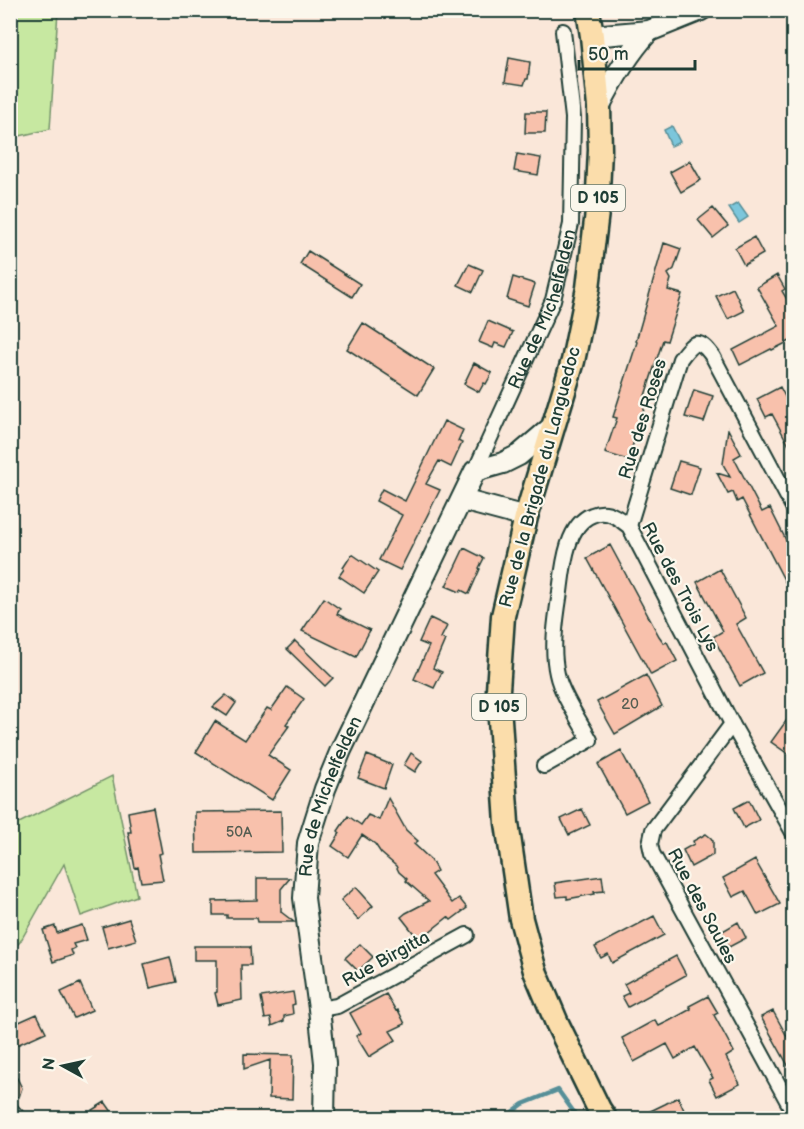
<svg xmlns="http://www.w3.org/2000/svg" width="804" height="1129" font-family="'Balsamiq Sans',sans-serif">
<rect width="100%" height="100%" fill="#fae7d9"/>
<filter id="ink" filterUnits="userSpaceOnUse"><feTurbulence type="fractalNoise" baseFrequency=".0167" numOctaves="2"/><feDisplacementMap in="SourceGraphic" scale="12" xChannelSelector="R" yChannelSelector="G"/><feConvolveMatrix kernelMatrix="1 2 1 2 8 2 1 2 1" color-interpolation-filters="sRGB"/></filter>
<g filter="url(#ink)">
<!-- green -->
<path fill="#c7e8a1" stroke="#73926a" stroke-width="1.5" d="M10,11H58L50,129L11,138Z
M112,776L137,896L81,916L64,864L20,942L11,951V827Z"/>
<!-- water -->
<path fill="#7bc6db" stroke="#568f98" stroke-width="1.5" d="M672,126L680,142L671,146L664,130Z
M738,203L748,217L739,223L729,208Z"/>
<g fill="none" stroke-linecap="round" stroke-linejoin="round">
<!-- stream -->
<path stroke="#568f98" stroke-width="4.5" d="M504,1118L523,1104L558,1090L578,1118"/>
</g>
<!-- building -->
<path fill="#f8c1ac" stroke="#1f3d34" stroke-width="1.5" d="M509,58L530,62L528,79H526L524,85L505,82Z
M526,112H546L545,133H525Z
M517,154L541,158L538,175L514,171Z
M690,161L701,180L681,192L670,172Z
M713,208L728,226L713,238L698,220Z
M754,237L763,254L744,265L735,248Z
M664,243L681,249L674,269L668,274L671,279L668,290L682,294L667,341L663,340L642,405L645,406L628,460L605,453L617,418L613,417L637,342L636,341Z
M308,251L360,284L352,297L300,264Z
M469,264L483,270L473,292L458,285Z
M777,275L785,289L782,291L794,311V339L772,350L771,349L740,365L733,350L779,326L757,287Z
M513,277L535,284L528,306L507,299Z
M733,288L744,311L728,319L716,296Z
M488,321L513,332L506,347L495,343L493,348L479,342Z
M363,323L434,369L418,395L347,349Z
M474,363L492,373L486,384L484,383L479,392L464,384Z
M780,387L794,414V455L772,414L766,417L757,399Z
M694,390L713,396L704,422L685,417Z
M444,421L463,430L458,441L462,443L451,467L439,461L426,484L440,490L400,570L379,560L402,515L376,501L382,489L405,501Z
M728,429L741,454L734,458L762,512L770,508L787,542L789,541L794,550V599L742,499L737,502L733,492L728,494L717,473L730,477L723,464Z
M679,461L700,467L691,495L670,488Z
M610,545L659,636L664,643L667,642L677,661L651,675L587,558Z
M464,548L484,558L479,568L480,569L469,594L461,590L460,592L446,586Z
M352,554L378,572L364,593L339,576L344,569L343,568Z
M720,569L746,618L736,624L763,673L740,686L713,637L723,631L697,582Z
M324,598L340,609L337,614L370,630L356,657L302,631Z
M430,618L447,626L441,638L445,640L433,668L442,672L434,688L414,679L429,646L419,642Z
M295,641L333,678L325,686L287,649Z
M646,675L662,706L615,734L597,702Z
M287,687L304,699L286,724L289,726L268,755L291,770L272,800L196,752L215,721L245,740L267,708L271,710Z
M226,695L236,703L227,716L213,707Z
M794,710V758L771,742Z
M621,751L648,801L625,813L598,764Z
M411,753L422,761L415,772L404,765Z
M367,755L392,765L384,788L358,778Z
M388,798L406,830L418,841L414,844L431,860L437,871L431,875L452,903L459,898L467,908L451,920L448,917L419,940L401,917L406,913L429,901L406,881L407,879L399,872L396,866L381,853L375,844L362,835L348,857L332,846L340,833L338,831L348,816L361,825L368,815L379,820Z
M749,800L759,820L744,828L734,808Z
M153,807L162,853L158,854L163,880L141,882L138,867L135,868L128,832H131L128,812Z
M582,809L590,825L569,835L561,819Z
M281,811L282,852L196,853L195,812Z
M706,834L711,838L713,841V855L691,867L683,850L694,844L693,841Z
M755,860L780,904L758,915L745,891L733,897L723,878Z
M602,876L604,891L594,892L595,894L567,899V896L557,897L555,883Z
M257,878H290L281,889V912L294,922H258L257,918H227V915H213V901L257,900Z
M356,887L373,906L358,920L341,900Z
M654,916L664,935L612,963L608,954L601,958L595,947Z
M129,919L136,940L108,948L102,927Z
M738,922L746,938L729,947L721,932Z
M82,925L87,940L73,944L75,948L71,950L73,955L53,962L43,930L55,926L57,933Z
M360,944L373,957L358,971L345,958Z
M194,946H241V947H250L251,965H241L242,1000L218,1005L215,993L217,992V960H194Z
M676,956L686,975L628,1007L622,996L629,993L624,984Z
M170,957L176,982L150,988L144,964Z
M80,983L92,1010L74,1018L61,992Z
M293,992L295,1004L292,1005L293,1014L284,1016V1021L272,1026L271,1018L265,1019L261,997Z
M386,994L396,1011L398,1010L405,1024L390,1031L396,1040L369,1057L356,1036L361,1033L350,1013Z
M708,996L718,1013L714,1015L734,1052L726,1057L740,1084L717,1096L709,1080L713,1078L695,1047L675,1059L667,1044L634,1062L622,1038L655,1020L659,1026L669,1021L691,1009L689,1006Z
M773,1011L794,1049V1076L761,1017Z
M37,1014L46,1032L10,1048V1026Z
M244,1054L293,1055L292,1099L269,1098L270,1060L244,1069Z
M17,1078L22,1088L19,1097L12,1095L10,1092V1082Z
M678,1097L688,1119H634L665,1104Z
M105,1102L117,1119H97L92,1110Z"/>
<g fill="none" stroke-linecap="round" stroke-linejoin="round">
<defs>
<g id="street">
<path id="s1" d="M475,471L553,300L571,224L573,118L563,31"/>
<path d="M629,526L680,359C693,341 699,337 713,357L794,509"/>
<path d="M732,724L653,830L650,844L652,853L794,1113"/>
<path d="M544,766L590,740C580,721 561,694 557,674C551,648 556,618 560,592C563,568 566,525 592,515C599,512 607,512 614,516C619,518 624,523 629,526L732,724L794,834"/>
<path d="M319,1009L337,1006L467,935"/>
<path d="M10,1109L18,1118"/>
</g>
<g id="secondary">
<path d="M592,36L649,31L701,10"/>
<path d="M599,107C613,79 628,54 649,31"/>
<path d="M462,500L526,517"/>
<path id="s2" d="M324,1118L325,1063L319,1009L304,898L308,843L325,789L341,750L475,471L503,463L519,455L553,426"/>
</g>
<path id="primary" d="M588,10L592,36L599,107L600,150L597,212L588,288L573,361L526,517L503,616L498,690L507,823L521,919L535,971L557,1023L599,1109L605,1118"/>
</defs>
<!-- street casing -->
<use href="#street" stroke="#1f3d34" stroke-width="18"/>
<!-- secondary casing -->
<use href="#secondary" stroke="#1f3d34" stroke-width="24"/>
<!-- primary casing -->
<use href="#primary" stroke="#1f3d34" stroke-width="27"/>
<!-- street -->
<use href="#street" stroke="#fbf7ec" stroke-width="14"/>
<!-- secondary -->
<use href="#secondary" stroke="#fbf7ec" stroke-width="20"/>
<!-- primary -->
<use href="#primary" stroke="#fbddab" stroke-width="22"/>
</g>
</g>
<g text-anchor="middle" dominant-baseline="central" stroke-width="4.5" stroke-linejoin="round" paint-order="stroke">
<!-- number labels -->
<g font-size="15" fill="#555e52">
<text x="630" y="704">20</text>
<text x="239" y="832">50A</text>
</g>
<!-- shield labels -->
<g fill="#fbf7ec" stroke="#61756b" stroke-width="1.5">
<rect x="571" y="185" width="54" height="26" rx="4.5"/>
<rect x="472" y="694" width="54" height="26" rx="4.5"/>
</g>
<g font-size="16" font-weight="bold" fill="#1f3d34">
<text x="598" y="198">D 105</text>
<text x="499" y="707">D 105</text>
</g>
<!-- street labels -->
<g font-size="18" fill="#1f3d34" stroke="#fbf7ec">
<text stroke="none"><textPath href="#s1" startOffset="176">Rue de Michelfelden</textPath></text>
<text transform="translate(643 419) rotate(-73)">Rue des Roses</text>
<text transform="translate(540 477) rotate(-75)">Rue de la Brigade du Languedoc</text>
<text transform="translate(680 587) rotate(62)">Rue des Trois Lys</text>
<text stroke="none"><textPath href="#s2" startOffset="327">Rue de Michelfelden</textPath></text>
<text transform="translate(702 906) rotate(62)">Rue des Saules</text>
<text transform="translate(386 959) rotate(-29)">Rue Birgitta</text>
</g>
</g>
<!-- margin -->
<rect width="804" height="1129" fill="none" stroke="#fbf7ec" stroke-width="36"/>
<rect x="18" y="18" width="768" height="1093" fill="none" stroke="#1f3d34" stroke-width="2" filter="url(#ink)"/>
<!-- north arrow -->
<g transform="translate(63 1066) rotate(278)" stroke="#fbf7ec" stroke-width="4.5" paint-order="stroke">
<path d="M0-4.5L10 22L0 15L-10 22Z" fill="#1f3d34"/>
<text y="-9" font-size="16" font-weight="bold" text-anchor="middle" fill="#1f3d34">N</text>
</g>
<!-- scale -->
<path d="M579 60v9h116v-9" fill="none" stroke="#1f3d34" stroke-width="3"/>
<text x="588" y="60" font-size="18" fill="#1f3d34" stroke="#fbf7ec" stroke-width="4.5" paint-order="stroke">50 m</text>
</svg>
